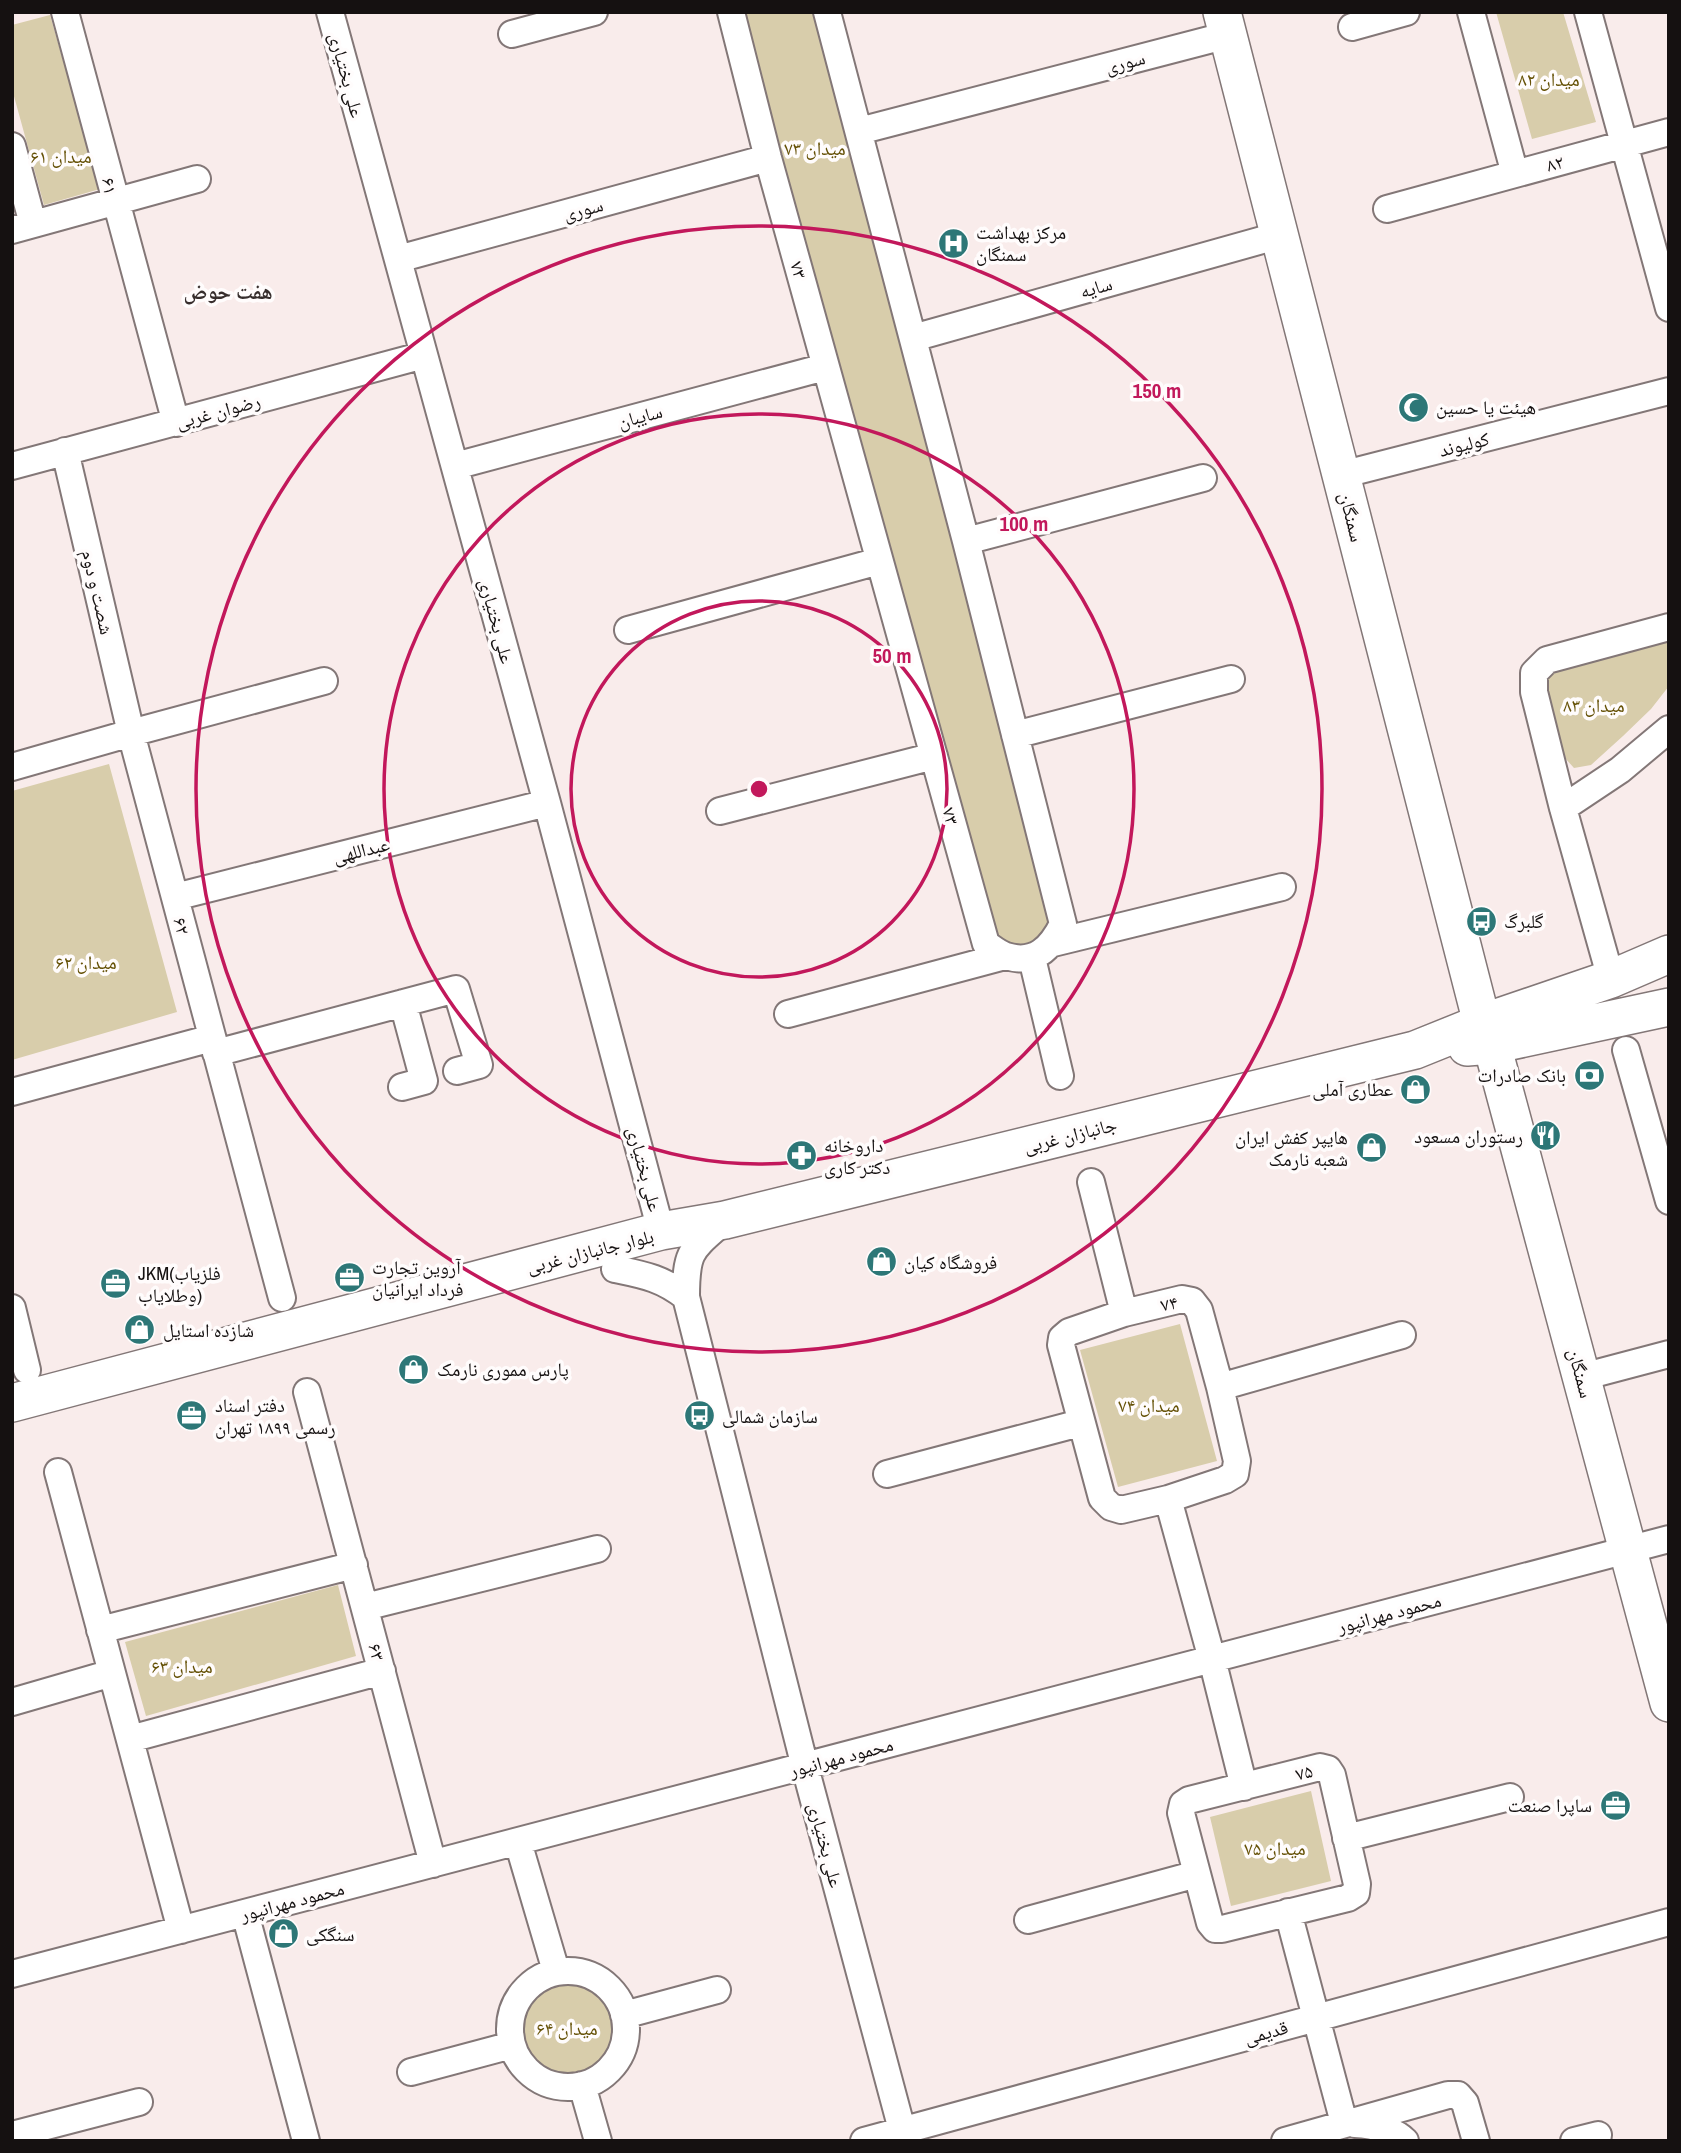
<svg xmlns="http://www.w3.org/2000/svg" width="1681" height="2153" font-family="'Archivo Narrow','Noto Naskh Arabic',sans-serif">
<rect width="100%" height="100%" fill="#f9eceb"/>
<!-- green -->
<path fill="#d8cdab" d="M731,12H827L1063,924L1032,958L986,944Z
M1496,12H1563L1596,122L1532,139Z
M50,15L100,189L44,205L12,89V25Z
M1669,640V686L1651,709L1623,736L1591,765L1574,768L1565,758L1546,688L1549,675L1566,668Z
M109,764L177,1012L12,1060V791Z
M1180,1324L1217,1461L1118,1487L1080,1350Z
M338,1585L356,1656L146,1716L125,1642Z
M1311,1791L1331,1881L1231,1906L1210,1817Z
M517 2028a50 50 0 1 1 100 0a50 50 0 1 1-100 0Z"/>
<g fill="none" stroke-linecap="round" stroke-linejoin="round">
<defs>
<path id="minor" d="M65,12L176,423
M330,12L547,803L661,1231
M731,12L768,158L986,944C992,948 999,954 1006,956C1035,965 1051,948 1063,924L966,541L827,12
M1471,12L1515,174
M1588,12L1669,308
M1352,27L1406,12
M512,34L594,12
M859,131L1228,35
M12,146L33,224
M1387,209L1669,132
M12,230L197,179
M398,259L768,158
M913,338L1280,235
M65,451L131,733L282,1298
M12,466L424,355
M455,466L825,367
M1341,475L1669,391
M966,541L1203,478
M628,630L879,561
M1015,735L1231,679
M12,767L131,733L324,681
M1563,808L1620,770L1669,729
M720,811L934,756
M175,897L547,803
M1053,943L1282,887
M1032,958L1060,1076
M1611,979L1563,808L1534,692V673L1547,660L1669,627
M788,1014L1005,956
M1626,1050L1669,1201
M216,1053L456,989L479,1065L457,1071
M402,1087L424,1081L403,1003
M12,1092L212,1038
M1091,1182L1124,1313
M725,1220C691,1250 686,1250 686,1297L805,1767L905,2141
M615,1269C644,1275 662,1278 686,1297
M1182,1299L1192,1301L1199,1310L1220,1387L1237,1461L1235,1474L1225,1480L1168,1499L1121,1510L1111,1507L1102,1498L1061,1345L1062,1338L1069,1332L1124,1313Z
M12,1308L27,1370
M1582,1377L1669,1354
M1220,1387L1402,1335
M307,1392L433,1864
M58,1472L181,1930
M887,1474L1080,1423
M1168,1499L1212,1659L1244,1787
M365,1607L597,1549
M100,1630L354,1565
M12,1702L112,1673
M130,1739L382,1671
M1320,1767L1328,1769L1332,1775L1357,1884L1356,1893L1348,1898L1222,1929H1215L1210,1923L1181,1813L1183,1804L1189,1800Z
M1346,1838L1510,1797
M518,1842L556,1971
M1288,1912L1344,2123
M245,1913L306,2141
M1028,1920L1197,1874
M510 2029a58 58 0 1 1 116 0a58 58 0 1 1-116 0Z
M12,1974L1669,1539
M624,2015L717,1990
M411,2072L512,2045
M582,2085L598,2141
M1355,2124C1372,2125 1392,2128 1405,2141
M12,2135L139,2102
M864,2141L1669,1922
M1285,2141L1448,2095H1458L1465,2103L1476,2141
M1574,2141L1598,2135"/>
<path id="secondary" d="M1222,12L1482,1023
M1492,1045L1669,1703
M1467,1047L1492,1045L1669,1007
M12,1403L661,1231L725,1220L1415,1050L1482,1023L1611,979L1669,954"/>
</defs>
<!-- minor casing -->
<use href="#minor" stroke="#837777" stroke-width="30"/>
<!-- secondary casing -->
<use href="#secondary" stroke="#837777" stroke-width="40"/>
<!-- minor -->
<use href="#minor" stroke="#fff" stroke-width="26"/>
<!-- secondary -->
<use href="#secondary" stroke="#fff" stroke-width="37"/>
</g>
<!-- distance rings -->
<g fill="none" stroke="#c2185b" stroke-width="3.5">
<circle cx="759" cy="789" r="188"/>
<circle cx="759" cy="789" r="375"/>
<circle cx="759" cy="789" r="563"/>
</g>
<!-- icons -->
<defs>
<symbol id="hospital-disc" viewBox="-11 -11 22 22"><circle r="9.5" fill="#2d7777" stroke="#fffcfc"/><path d="M-5-5h3v3.5h4V-5h3V5h-3V1.5h-4V5h-3Z" fill="#fff"/></symbol>
<symbol id="mosque-disc" viewBox="-11 -11 22 22"><circle r="9.5" fill="#2d7777" stroke="#fffcfc"/><path d="M3.5-4.9A6 6 0 1 0 3.5 4.9A5 5 0 1 1 3.5-4.9Z" fill="#fff"/></symbol>
<symbol id="bus-disc" viewBox="-11 -11 22 22"><circle r="9.5" fill="#2d7777" stroke="#fffcfc"/><path d="M-5-6H5V4H4V6H2V4H-2V6H-4V4H-5ZM-3.5-4V0h7V-4ZM-3.5 1.2v1.5H-2V1.2ZM2 1.2v1.5H3.5V1.2Z" fill="#fff"/></symbol>
<symbol id="bank-disc" viewBox="-11 -11 22 22"><circle r="9.5" fill="#2d7777" stroke="#fffcfc"/><path d="M-6-4H6V4H-6ZM0-2.3a2.3 2.3 0 1 0 0 4.6a2.3 2.3 0 1 0 0-4.6Z" fill="#fff"/></symbol>
<symbol id="shop-disc" viewBox="-11 -11 22 22"><circle r="9.5" fill="#2d7777" stroke="#fffcfc"/><path d="M-5-2.5h2.3a2.7 3.5 0 0 1 5.4 0H5L5.5 6h-11ZM-1.5-2.5h3a1.5 2.3 0 0 0-3 0Z" fill="#fff"/></symbol>
<symbol id="restaurant-disc" viewBox="-11 -11 22 22"><circle r="9.5" fill="#2d7777" stroke="#fffcfc"/><path d="M-5-6h1v4h1v-4h1v4h1v-4h1v5L-1.5 .5V6h-2V.5L-5-1ZM5-6V6H3V1.5H1.5Q1.5-4 5-6Z" fill="#fff"/></symbol>
<symbol id="pharmacy-disc" viewBox="-11 -11 22 22"><circle r="9.5" fill="#2d7777" stroke="#fffcfc"/><path d="M-2-6h4v4h4v4h-4v4h-4v-4h-4v-4h4Z" fill="#fff"/></symbol>
<symbol id="office-disc" viewBox="-11 -11 22 22"><circle r="9.5" fill="#2d7777" stroke="#fffcfc"/><path d="M-6-3h4V-5.5h4V-3h4V5H-6ZM-1-4.5V-3h2v-1.5ZM-6 0V1H6V0Z" fill="#fff"/></symbol>
</defs>
<g fill-rule="evenodd">
<use href="#hospital-disc" x="936" y="226" width="35" height="35"/>
<use href="#mosque-disc" x="1396" y="390" width="35" height="35"/>
<use href="#bus-disc" x="1464" y="904" width="35" height="35"/>
<use href="#bank-disc" x="1572" y="1058" width="35" height="35"/>
<use href="#shop-disc" x="1398" y="1072" width="35" height="35"/>
<use href="#restaurant-disc" x="1528" y="1118" width="35" height="35"/>
<use href="#shop-disc" x="1354" y="1130" width="35" height="35"/>
<use href="#pharmacy-disc" x="784" y="1138" width="35" height="35"/>
<use href="#shop-disc" x="864" y="1244" width="35" height="35"/>
<use href="#office-disc" x="332" y="1260" width="35" height="35"/>
<use href="#office-disc" x="98" y="1266" width="35" height="35"/>
<use href="#shop-disc" x="122" y="1312" width="35" height="35"/>
<use href="#shop-disc" x="396" y="1352" width="35" height="35"/>
<use href="#office-disc" x="174" y="1398" width="35" height="35"/>
<use href="#bus-disc" x="682" y="1398" width="35" height="35"/>
<use href="#office-disc" x="1598" y="1788" width="35" height="35"/>
<use href="#shop-disc" x="266" y="1916" width="35" height="35"/>
</g>
<g text-anchor="middle" dominant-baseline="central" stroke-width="7" stroke-linejoin="round" paint-order="stroke">
<!-- street labels -->
<g font-size="19" fill="#151111" stroke="#fffcfc">
<text transform="translate(1125 62) rotate(-15)">سوری</text>
<text transform="translate(347 75) rotate(75)">علی بختیاری</text>
<text transform="translate(1555 163) rotate(-15)">۸۲</text>
<text transform="translate(110 186) rotate(81)">۶۱</text>
<text transform="translate(583 209) rotate(-15)">سوری</text>
<text transform="translate(799 270) rotate(75)">۷۳</text>
<text transform="translate(1096 287) rotate(-16)">سایه</text>
<text transform="translate(218 411) rotate(-15)">رضوان غربی</text>
<text transform="translate(640 416) rotate(-15)">سایبان</text>
<text transform="translate(1464 444) rotate(-14)">کولیوند</text>
<text transform="translate(1352 517) rotate(76)">سمنگان</text>
<text transform="translate(98 592) rotate(77)">شصت و دوم</text>
<text transform="translate(497 621) rotate(75)">علی بختیاری</text>
<text transform="translate(951 816) rotate(74)">۷۳</text>
<text transform="translate(361 850) rotate(-14)">عبداللهی</text>
<text transform="translate(182 926) rotate(75)">۶۲</text>
<text transform="translate(1070 1135) rotate(-14)">جانبازان غربی</text>
<text transform="translate(645 1169) rotate(75)">علی بختیاری</text>
<text transform="translate(590 1251) rotate(-14)">بلوار جانبازان غربی</text>
<text transform="translate(1169 1303) rotate(-10)">۷۴</text>
<text transform="translate(1581 1373) rotate(75)">سمنگان</text>
<text transform="translate(1389 1613) rotate(-15)">محمود مهرانپور</text>
<text transform="translate(377 1652) rotate(75)">۶۳</text>
<text transform="translate(841 1757) rotate(-15)">محمود مهرانپور</text>
<text transform="translate(1304 1772) rotate(-13)">۷۵</text>
<text transform="translate(826 1845) rotate(75)">علی بختیاری</text>
<text transform="translate(292 1901) rotate(-15)">محمود مهرانپور</text>
<text transform="translate(1266 2032) rotate(-15)">قدیمی</text>
</g>
<!-- park labels -->
<g font-size="19" fill="#655106" stroke="#fffcfc">
<text x="1549" y="79">میدان ۸۲</text>
<text x="815" y="148">میدان ۷۳</text>
<text x="61" y="156">میدان ۶۱</text>
<text x="1594" y="705">میدان ۸۳</text>
<text x="86" y="962">میدان ۶۲</text>
<text x="1149" y="1405">میدان ۷۴</text>
<text x="182" y="1666">میدان ۶۳</text>
<text x="1275" y="1848">میدان ۷۵</text>
<text x="567" y="2028">میدان ۶۴</text>
</g>
<!-- poi labels -->
<g font-size="19" fill="#151111" stroke="#fffcfc" text-anchor="start">
<text x="976" y="232">مرکز بهداشت<tspan x="976" dy="22">سمنگان</tspan></text>
<text x="1436" y="407">هیئت یا حسین</text>
<text x="1504" y="921">گلبرگ</text>
<text x="1566" y="1075" text-anchor="end">بانک صادرات</text>
<text x="1393" y="1089" text-anchor="end">عطاری آملی</text>
<text x="1523" y="1136" text-anchor="end">رستوران مسعود</text>
<text x="1348" y="1137" text-anchor="end">هایپر کفش ایران<tspan x="1348" dy="22">شعبه نارمک</tspan></text>
<text x="824" y="1145">داروخانه<tspan x="824" dy="22">دکتر کاری</tspan></text>
<text x="904" y="1262">فروشگاه کیان</text>
<text x="372" y="1267">آروین تجارت<tspan x="372" dy="22">فرداد ایرانیان</tspan></text>
<text x="138" y="1273">JKM(فلزیاب<tspan x="138" dy="22">وطلایاب)</tspan></text>
<text x="163" y="1330">شازده استایل</text>
<text x="437" y="1369">پارس مموری نارمک</text>
<text x="215" y="1405">دفتر اسناد<tspan x="215" dy="22">رسمی ۱۸۹۹ تهران</tspan></text>
<text x="722" y="1416">سازمان شمالی</text>
<text x="1592" y="1805" text-anchor="end">ساپرا صنعت</text>
<text x="306" y="1934">سنگکی</text>
</g>
<!-- neighbourhood labels -->
<g font-size="21" font-weight="bold" fill="#372e2d" stroke="#fffcfc">
<text x="228" y="291">هفت حوض</text>
</g>
</g>
<circle cx="759" cy="789" r="10" fill="#c2185b" stroke="#fffcfc" stroke-width="3.5"/>
<g font-size="21" text-anchor="middle" font-weight="bold" fill="#c2185b" stroke="#fffcfc" stroke-width="7" stroke-linejoin="round" paint-order="stroke">
<text x="1157" y="398">150 m</text>
<text x="1024" y="531">100 m</text>
<text x="892" y="663">50 m</text>
</g>
<!-- border -->
<rect width="1681" height="2153" fill="none" stroke="#151111" stroke-width="28"/>
</svg>
